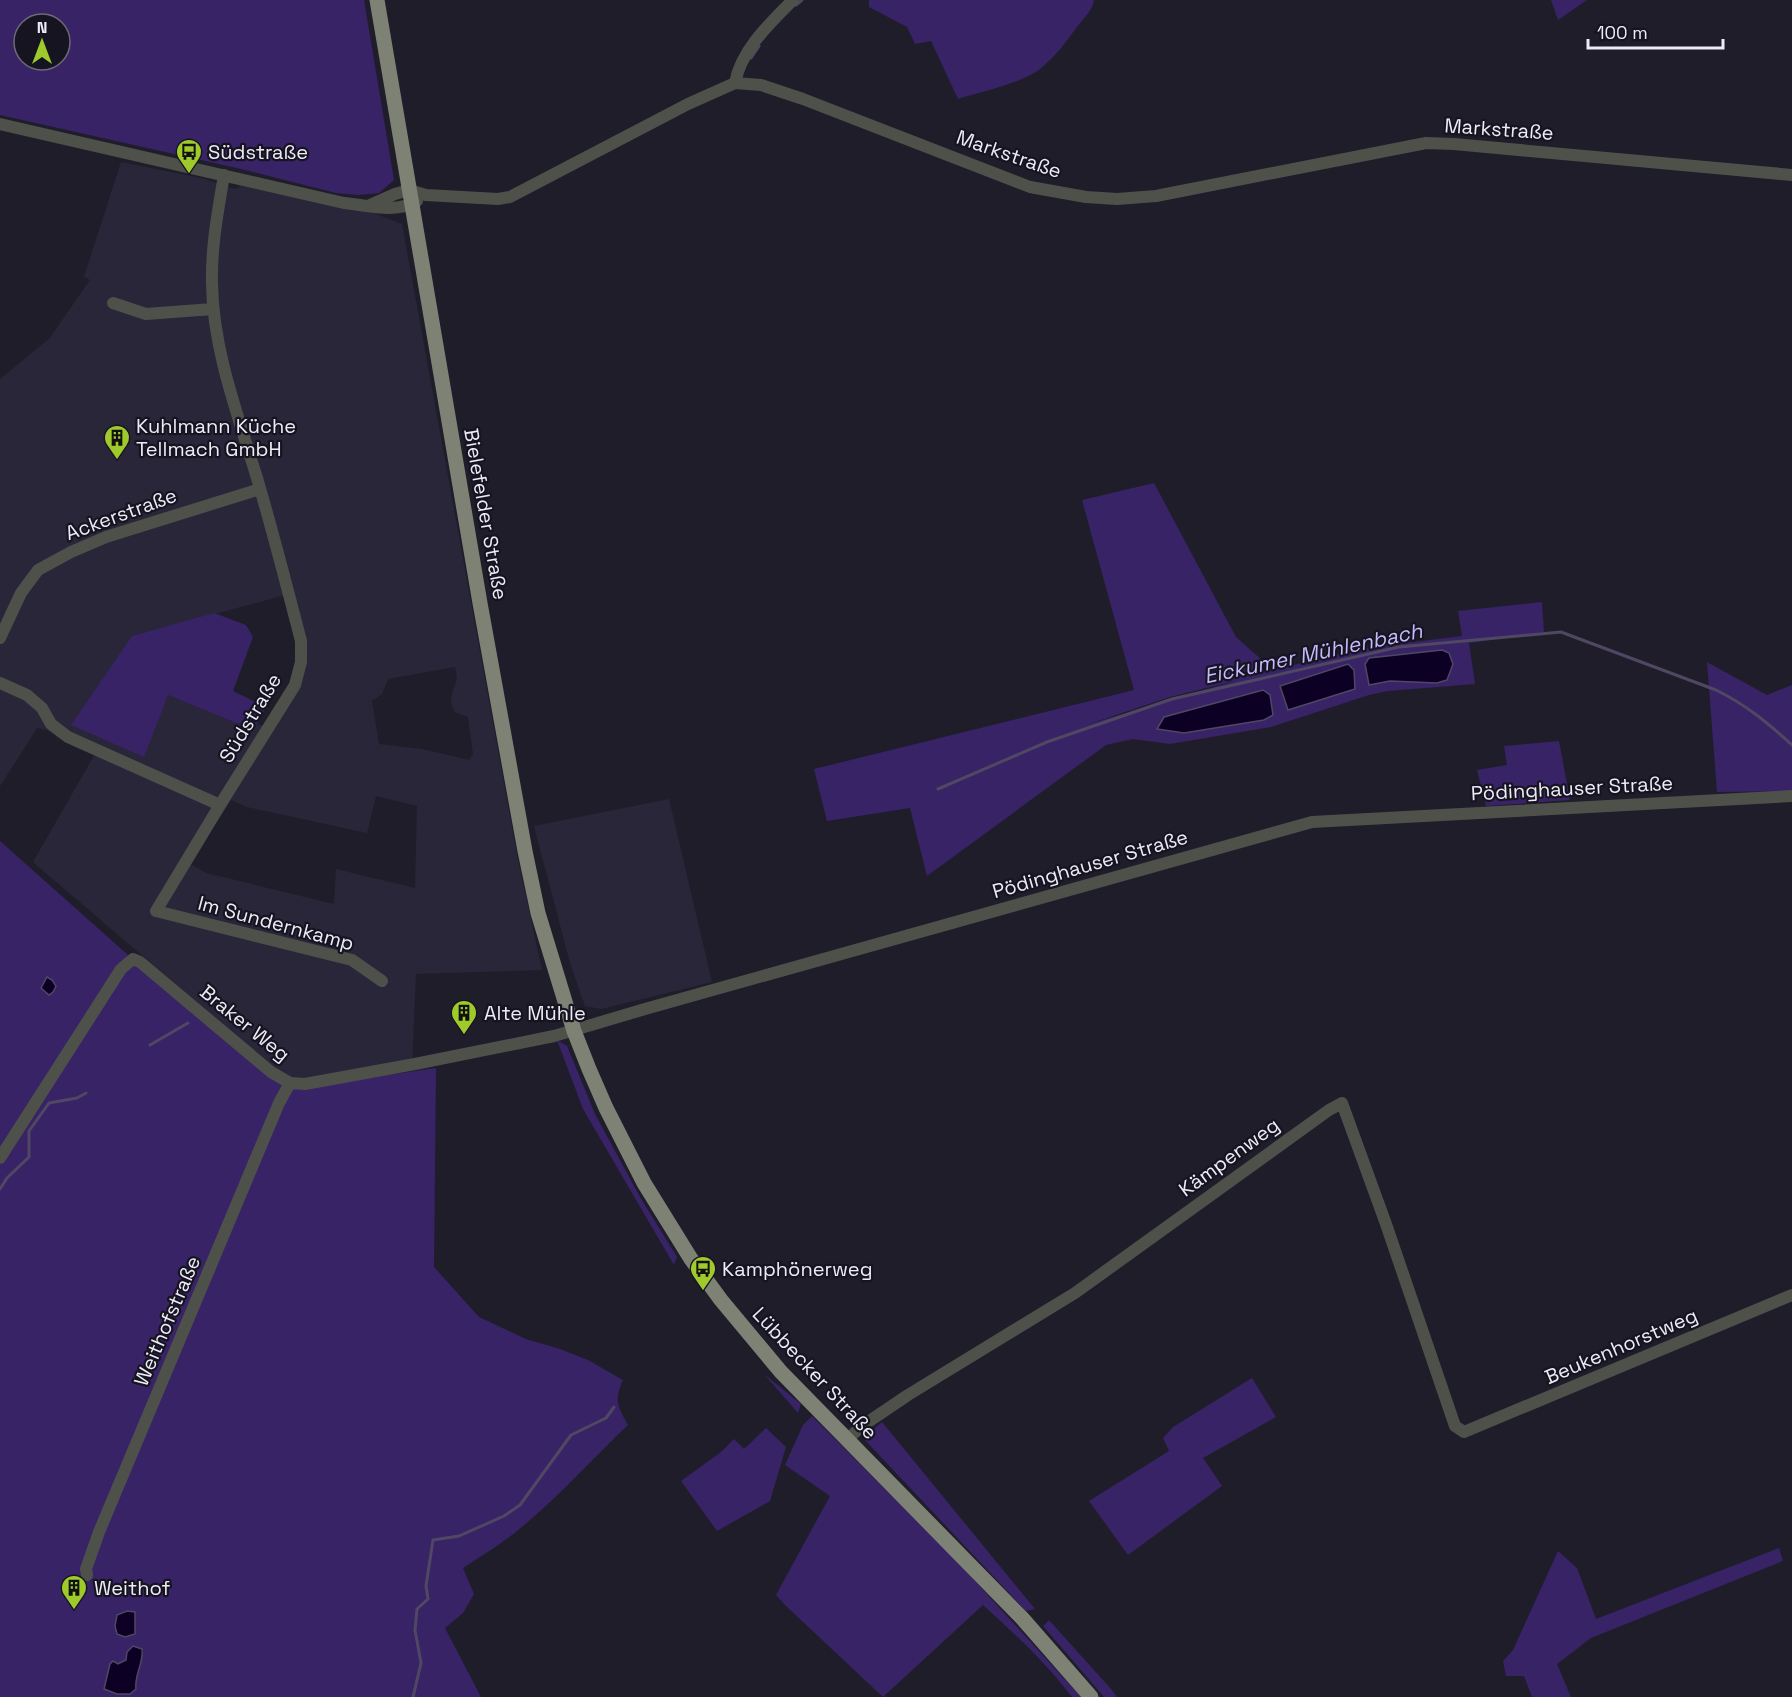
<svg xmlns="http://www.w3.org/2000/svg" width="1792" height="1697" font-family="'Space Grotesk',sans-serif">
<rect width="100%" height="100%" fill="#201d2b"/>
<!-- built -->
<path fill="#2a263a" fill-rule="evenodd" d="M121,162L201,178L235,189L241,186L371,212L402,224L517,855L542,970L416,974L412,1064L310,1080L283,1076L33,862L95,754L58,738L47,730L37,728L0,786V379L49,339L90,280L84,277ZM293,593L300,682L275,729L257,724L236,723L168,695L132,636ZM455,667L457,678L451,697L452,706L455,712L468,717L473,754L469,760L422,749L379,744L372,701L382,694L388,679ZM376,796L417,806L415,888L336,869L334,904L206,873L190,864L231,800L247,807L367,833Z
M669,799L712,982L601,1009L585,1006L570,963L534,826Z"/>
<!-- green -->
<path fill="#372366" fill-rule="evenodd" d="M0,0H364L394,180L379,193L358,195L336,193L241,169L0,115ZM24,24H60V60H24Z
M869,0H1094C1093,10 1083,19 1077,27C1066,42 1055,57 1040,69C1022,83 981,92 958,99L931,41L915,44L907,27L869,7Z
M1551,0H1587L1558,20Z
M1154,483L1236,637L1273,670L1358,649L1462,636L1458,611L1542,602L1544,632L1469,643L1475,684L1388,691L1369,695L1271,727L1170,744L1133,739L1106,745L927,876L910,808L827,821L814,769L1134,690L1082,500ZM1449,654L1447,680L1437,683L1390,681L1370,685ZM1238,680L1089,724L1170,697Z
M214,613L246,625L253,637L233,691L266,707L257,724L236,723L168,695L144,757L71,725L132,636Z
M1707,662L1767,695L1792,685V791L1717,792Z
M1559,741L1570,800L1486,806L1477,770L1507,765L1504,746Z
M0,841L128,955L270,1075L312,1086L436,1068L434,1267L479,1317L526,1339L560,1349L588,1360L623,1380C614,1401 617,1405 628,1425C591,1460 557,1499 517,1531C500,1545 481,1556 463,1568L474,1594L463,1613L445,1628L481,1697H0Z
M557,1040L567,1046L595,1114L640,1197L677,1257L674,1265L583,1109Z
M764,1374L801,1404L798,1413Z
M1252,1378L1276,1417L1203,1458L1222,1486L1128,1555L1089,1501L1169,1451L1163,1438L1173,1427Z
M812,1416L954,1558L1081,1697H1072C1046,1663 1015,1634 983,1605L883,1697L786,1606L776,1595L830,1496L785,1465L803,1425Z
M882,1422L1035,1609L1026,1611L863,1438Z
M766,1428L786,1447L770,1501L717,1531L681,1481L721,1452L734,1439L744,1449Z
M1779,1548L1783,1561L1591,1638L1557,1664L1571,1697H1532L1524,1676H1506L1503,1661L1513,1650L1558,1551L1577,1568L1596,1619Z
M1049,1620L1111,1689L1117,1697H1104L1043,1626Z"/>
<!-- water -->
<path fill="#0c0024" stroke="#504763" stroke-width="1.5" d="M1442,650L1449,653L1453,664L1447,680L1437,683L1390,681L1369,685L1365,664L1369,658Z
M1348,664L1354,670L1355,689L1288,710L1280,686Z
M1263,690L1270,695L1273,715L1264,720L1184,733L1157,729L1164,717Z
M47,977L52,980L56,986L53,992L49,995L41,988Z
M127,1611L135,1612V1634L125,1637L117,1634L115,1626L117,1615Z
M133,1646L142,1649C144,1663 134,1675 136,1689L130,1694H117L104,1689L110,1664L113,1661L118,1664L126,1660L127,1652Z"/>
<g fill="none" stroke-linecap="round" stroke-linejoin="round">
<!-- stream -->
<path stroke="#504763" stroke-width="3" d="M796,5L802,0
M751,58L759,46
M938,789L1047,742L1172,699L1399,647L1561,632L1716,690C1745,704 1768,723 1792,745
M150,1045L188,1023
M0,1189L7,1178L29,1157V1131L49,1103L77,1098L86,1093
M413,1697L421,1663L415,1630L417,1609L428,1599L426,1586L433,1540L459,1536L504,1516L520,1505L571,1435L606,1418L614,1407"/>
<!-- minor -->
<path stroke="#4e514a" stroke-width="12" d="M735,83C741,50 770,23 793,0
M0,124L344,203C366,205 397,214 417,201
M224,175C218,211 211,247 212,284C213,350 238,415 257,478C273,532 287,587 301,641V662L295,685L220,805L156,911L352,960L382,981
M370,205L395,194L409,190L426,195L498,199L510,197L688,104L735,83L761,85L803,99L1030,187L1086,197L1117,199L1156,196L1426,143L1454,144L1792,175
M113,303L146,314L213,309
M0,638L21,593L38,570L71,552L106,537L260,489
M0,683L27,695L42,708L51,724L68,737L220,805
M0,1158L121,969L133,959L140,962L271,1072L290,1083L305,1084L415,1064L554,1036L645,1009L1312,822L1792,796
M846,1440L865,1424L908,1395L1075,1293L1329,1110L1342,1103L1386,1224L1455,1426L1464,1432L1792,1295
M87,1575L86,1569L99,1532L279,1103L290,1083"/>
<!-- major -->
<path stroke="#7d8274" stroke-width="15" d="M377,0L480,603L525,851L538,913L574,1031L589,1069L606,1108L644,1183L691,1259L721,1300L781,1372L1022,1618L1091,1697"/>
</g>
<!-- icons -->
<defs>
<symbol id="bus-pin" viewBox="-11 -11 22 30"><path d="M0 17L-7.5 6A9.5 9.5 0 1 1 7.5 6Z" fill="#9fca2c" stroke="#161421"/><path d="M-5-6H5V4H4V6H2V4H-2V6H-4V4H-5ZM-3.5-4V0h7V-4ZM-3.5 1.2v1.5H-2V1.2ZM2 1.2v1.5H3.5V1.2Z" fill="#111"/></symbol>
<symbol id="building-pin" viewBox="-11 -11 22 30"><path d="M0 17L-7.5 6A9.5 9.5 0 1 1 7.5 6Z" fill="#9fca2c" stroke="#161421"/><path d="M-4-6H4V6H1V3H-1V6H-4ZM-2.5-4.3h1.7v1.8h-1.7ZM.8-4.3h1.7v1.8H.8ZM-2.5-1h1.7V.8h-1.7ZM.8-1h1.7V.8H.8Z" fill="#111"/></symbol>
</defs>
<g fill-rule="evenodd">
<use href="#bus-pin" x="174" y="137" width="30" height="40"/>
<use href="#building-pin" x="102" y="423" width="30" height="40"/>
<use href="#building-pin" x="449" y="998" width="30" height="40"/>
<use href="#bus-pin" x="688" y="1254" width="30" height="40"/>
<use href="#building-pin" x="59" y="1573" width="30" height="40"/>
</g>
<g text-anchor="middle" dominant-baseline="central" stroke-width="4.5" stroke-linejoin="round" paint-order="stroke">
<!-- street labels -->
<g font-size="20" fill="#edecf6" stroke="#161421">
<text transform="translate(1499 129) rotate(4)">Markstraße</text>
<text transform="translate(1009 154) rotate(19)">Markstraße</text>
<text transform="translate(121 514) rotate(-20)">Ackerstraße</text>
<text transform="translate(486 514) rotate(80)">Bielefelder Straße</text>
<text transform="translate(250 718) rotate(-59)">Südstraße</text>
<text transform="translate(1572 788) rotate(-3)">Pödinghauser Straße</text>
<text transform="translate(1090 864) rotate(-16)">Pödinghauser Straße</text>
<text transform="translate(276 923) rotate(15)">Im Sundernkamp</text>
<text transform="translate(245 1023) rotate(39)">Braker Weg</text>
<text transform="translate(1229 1157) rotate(-36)">Kämpenweg</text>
<text transform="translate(167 1321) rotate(-67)">Weithofstraße</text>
<text transform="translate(1621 1346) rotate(-23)">Beukenhorstweg</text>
<text transform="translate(815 1373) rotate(47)">Lübbecker Straße</text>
</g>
<!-- poi labels -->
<g font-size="20" fill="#edecf6" stroke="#161421" text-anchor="start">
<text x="208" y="152">Südstraße</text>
<text x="136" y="426">Kuhlmann Küche<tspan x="136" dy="23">Tellmach GmbH</tspan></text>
<text x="484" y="1013">Alte Mühle</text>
<text x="722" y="1269">Kamphönerweg</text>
<text x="94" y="1588">Weithof</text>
</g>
<!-- water labels -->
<g font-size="21" font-style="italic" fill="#c6bafd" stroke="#161421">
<text transform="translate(1313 653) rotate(-12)">Eickumer Mühlenbach</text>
</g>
</g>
<!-- north arrow -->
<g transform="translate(42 42)"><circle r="28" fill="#161421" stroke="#6c6a76" stroke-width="1.5"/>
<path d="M0-4.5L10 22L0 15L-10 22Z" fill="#9fca2c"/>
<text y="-9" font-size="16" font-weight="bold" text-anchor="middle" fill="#edecf6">N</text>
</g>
<!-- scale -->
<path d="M1588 39v9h135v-9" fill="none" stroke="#edecf6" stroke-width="3"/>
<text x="1597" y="39" font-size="18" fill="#edecf6" stroke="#161421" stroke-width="4.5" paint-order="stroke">100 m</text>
</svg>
